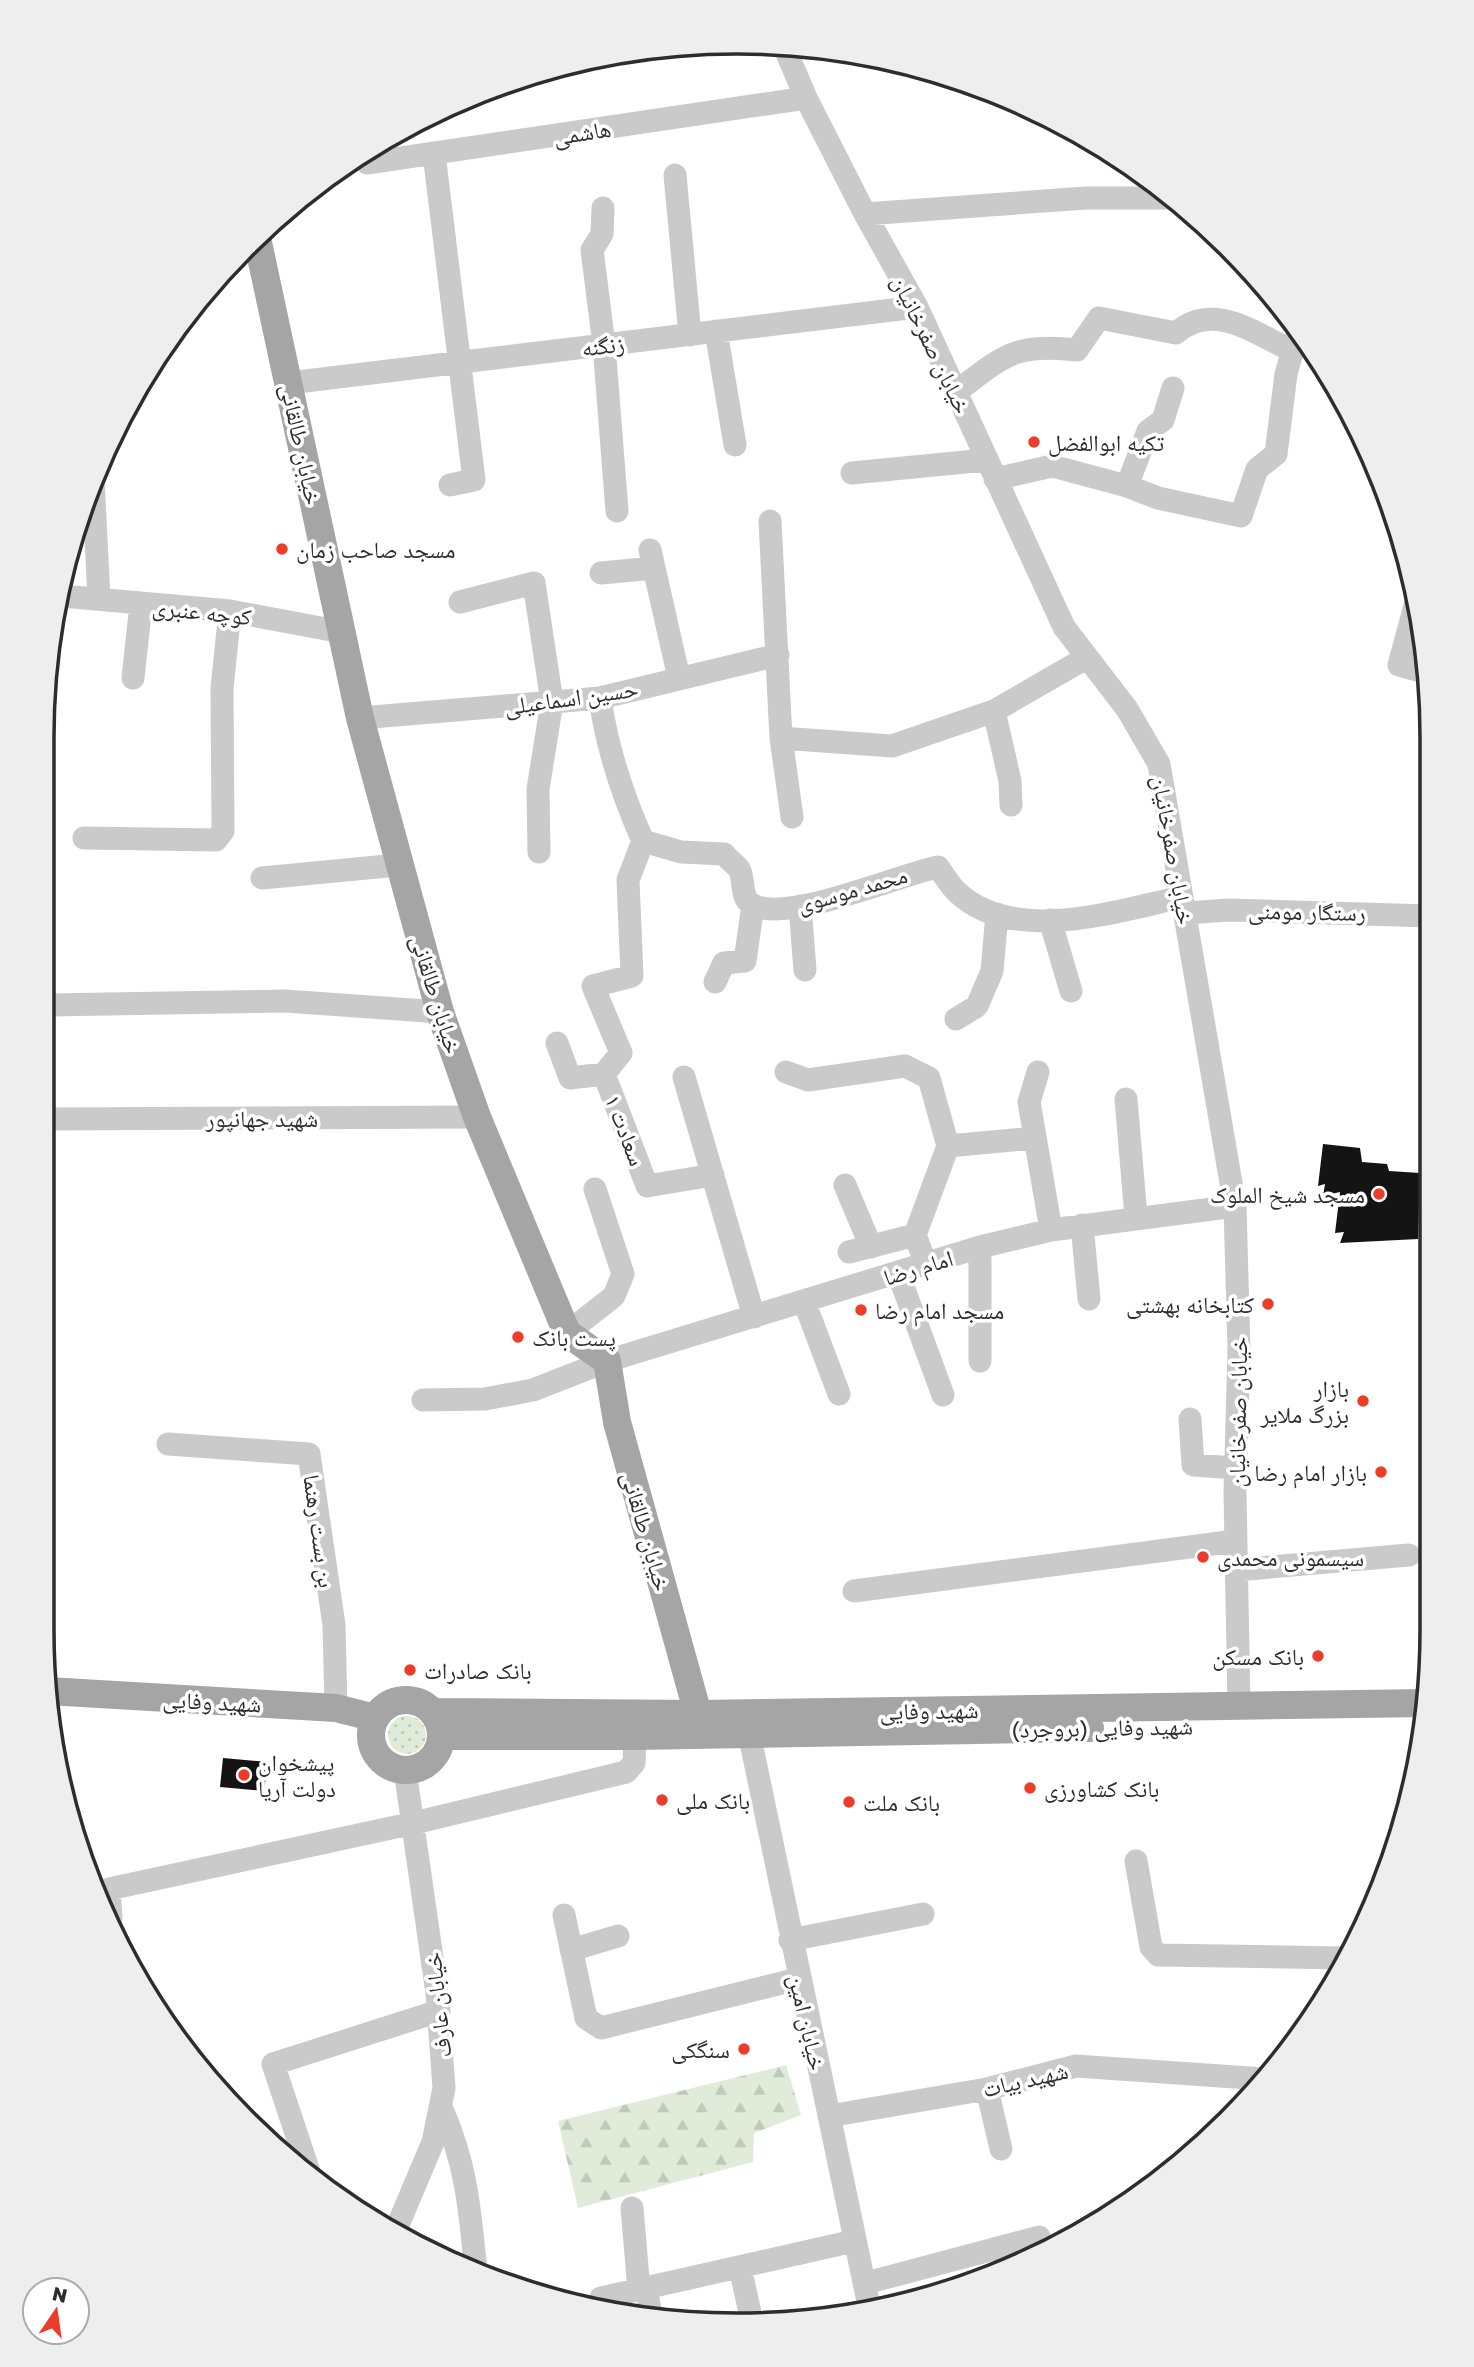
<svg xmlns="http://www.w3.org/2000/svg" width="1474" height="2367" font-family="'Golos Text','Noto Naskh Arabic',sans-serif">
<defs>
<pattern id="grass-dots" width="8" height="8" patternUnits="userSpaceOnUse" patternTransform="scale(1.75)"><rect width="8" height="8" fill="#e0ebda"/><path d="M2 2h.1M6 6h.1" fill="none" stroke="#c0cabb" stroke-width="1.8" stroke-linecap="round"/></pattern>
<pattern id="forest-firs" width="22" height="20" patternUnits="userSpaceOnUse" patternTransform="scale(1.75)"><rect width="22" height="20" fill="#e0ebda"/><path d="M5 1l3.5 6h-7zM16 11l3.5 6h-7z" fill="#c0cabb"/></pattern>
</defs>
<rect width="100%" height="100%" fill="#fff"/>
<!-- grass -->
<path fill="url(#grass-dots)" d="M388 1735a19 19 0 1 1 38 0a19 19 0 1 1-38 0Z"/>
<!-- forest -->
<path fill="url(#forest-firs)" d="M786,2065L801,2115L754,2133L753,2162L578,2208L558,2121Z"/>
<!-- building -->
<path fill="#141414" d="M1323,1144L1360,1148L1362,1162L1387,1164L1389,1171L1420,1173L1418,1239L1340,1243L1344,1232L1335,1233L1340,1192L1323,1196L1325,1184L1318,1186Z
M223,1758L268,1762L264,1791L220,1787Z"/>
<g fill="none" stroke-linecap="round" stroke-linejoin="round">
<!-- minor -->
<path stroke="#cacaca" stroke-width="23" d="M783,44L806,98L865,214L917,307L1064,627L1127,709L1159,764L1235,1206L1239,1350L1235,1493L1239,1706
M434,154L474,480L450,485
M361,156L367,163L806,98
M675,175L690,335
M603,208L602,234L592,250L604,345L617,511
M865,214L1086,198H1173
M716,331L735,445
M289,383L917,307
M956,392C1004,356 1013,343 1077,350L1099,318L1176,333C1213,300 1255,334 1293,351
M852,473L986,460
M93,478L99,599
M995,479L1052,466L1127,486L1158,498L1241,516L1257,469L1276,454L1286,374L1297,335
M1127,486L1148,431L1163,420L1173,388
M770,521L781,738L792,817
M650,550L679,678
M601,573L654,568
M62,596L230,611L342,632
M460,602L534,583L552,702L538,789L539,852
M1416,602L1399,665L1427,673
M133,678L141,604
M600,698C607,749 622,794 643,841L681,852L724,854C728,859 735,864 739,869C745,879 740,897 751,904C785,925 897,875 938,867C944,875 950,886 958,893C1015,945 1116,911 1182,897
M994,711L1010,781L1011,805
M360,718L600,698L778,655
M781,738L892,746L994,711L1086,658
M84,838L216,840L223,831L222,688L230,611
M643,841L628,880L632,976L593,986L621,1053L604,1074L647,1186L713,1175
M262,878L398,865
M800,906L805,970
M1185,913L1229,910L1430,916
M1050,920L1071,991
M715,982L724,963L745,961L753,905
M48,1005L285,1001L440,1012
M956,1019L977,1006L992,971L997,914
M557,1043L570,1078L604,1074
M786,1072L808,1080L905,1066L929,1078L948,1146L915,1235L926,1264
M1038,1072L1029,1102L1051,1230
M684,1077L754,1317
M1126,1099L1136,1217
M48,1119L477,1117
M948,1146L1035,1138
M845,1185L871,1247
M1082,1225L1089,1299
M980,1247V1361
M849,1252L915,1235
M898,1273L943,1395
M804,1301L839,1394
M567,1333L614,1296L623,1274L595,1189
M423,1400L485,1399L533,1390L607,1361L980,1247L1051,1230L1235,1206
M1190,1419L1193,1465L1235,1468
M168,1444L309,1454L334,1625L336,1708
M1236,1570L1409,1555
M854,1591L1235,1541
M749,1733L870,2311
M1136,1861L1151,1947L1158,1955L1343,1958
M564,1915L586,2018L601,2028L798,1979
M111,1918L109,1889L414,1823L626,1772L634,1763L635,1736
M790,1940L923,1914
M571,1950L618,1936
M987,2089L1001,2149
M442,2109C467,2166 470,2211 476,2273
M829,2116L987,2089L1076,2066L1264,2079
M311,2178L273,2064L439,2011
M632,2208L639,2290
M395,2232L433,2142L444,2088L437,1993L405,1770
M740,2267L752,2322
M866,2283L1039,2237
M646,2288L651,2315
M601,2298L854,2241"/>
<!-- major -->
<path stroke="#a5a5a5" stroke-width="28" d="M257,238L360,718L440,1012L477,1117L567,1333L607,1361L617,1422L698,1714
M48,1691L336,1708L375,1718
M371 1735a35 35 0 1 1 70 0a35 35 0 1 1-70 0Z
M433,1712L698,1714L1426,1703
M442,1736H635L1090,1728"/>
</g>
<!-- markers -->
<g fill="#eb3d28" stroke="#fff" stroke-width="2.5">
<circle cx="1034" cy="442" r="7"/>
<circle cx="282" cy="549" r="7"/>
<circle cx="1379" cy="1194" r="7"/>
<circle cx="1268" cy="1304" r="7"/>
<circle cx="861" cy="1310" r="7"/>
<circle cx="518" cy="1337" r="7"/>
<circle cx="1363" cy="1401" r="7"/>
<circle cx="1381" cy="1472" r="7"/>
<circle cx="1203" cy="1557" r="7"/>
<circle cx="1318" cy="1656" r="7"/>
<circle cx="410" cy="1670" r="7"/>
<circle cx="244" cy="1775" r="7"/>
<circle cx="1030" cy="1788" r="7"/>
<circle cx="662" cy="1800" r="7"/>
<circle cx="849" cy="1802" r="7"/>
<circle cx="744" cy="2049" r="7"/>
</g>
<g text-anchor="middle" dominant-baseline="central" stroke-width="7" stroke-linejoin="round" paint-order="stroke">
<!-- street labels -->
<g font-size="23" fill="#2d2d2d" stroke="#fff">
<text transform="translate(582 132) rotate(-9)">هاشمی</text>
<text transform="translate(932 344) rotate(64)">خیابان صفرخانیان</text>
<text transform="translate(603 345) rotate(-7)">زنگنه</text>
<text transform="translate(302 444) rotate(78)">خیابان طالقانی</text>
<text transform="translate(202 611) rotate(6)">کوچه عنبری</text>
<text transform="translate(571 697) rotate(-8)">حسین اسماعیلی</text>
<text transform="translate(1174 850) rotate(80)">خیابان صفرخانیان</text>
<text transform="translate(852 889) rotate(-16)">محمد موسوی</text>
<text transform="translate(1307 911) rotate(1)">رستگار مومنی</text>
<text transform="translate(437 994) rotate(73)">خیابان طالقانی</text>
<text x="262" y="1118">شهید جهانپور</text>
<text transform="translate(626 1130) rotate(69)">سعادت ۱</text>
<text transform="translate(918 1267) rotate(-17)">امام رضا</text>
<text transform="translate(1237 1412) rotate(-89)">خیابان صفرخانیان</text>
<text transform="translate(320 1531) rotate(82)">بن بست رهنما</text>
<text transform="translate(647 1531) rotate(74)">خیابان طالقانی</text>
<text transform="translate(212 1701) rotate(3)">شهید وفایی</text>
<text transform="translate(929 1710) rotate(-1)">شهید وفایی</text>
<text transform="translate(1102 1727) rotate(-1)">شهید وفایی (بروجرد)</text>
<text transform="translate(437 2005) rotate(-96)">خیابان عارف</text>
<text transform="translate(808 2022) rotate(77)">خیابان امین</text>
<text transform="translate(1025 2079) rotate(-13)">شهید بیات</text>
</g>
<!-- poi labels -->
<g font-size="23" fill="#2d2d2d" stroke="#fff" text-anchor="start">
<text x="1048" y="442">تکیه ابوالفضل</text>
<text x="296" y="549">مسجد صاحب زمان</text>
<text x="1365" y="1194" text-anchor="end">مسجد شیخ الملوک</text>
<text x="1254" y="1304" text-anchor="end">کتابخانه بهشتی</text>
<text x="875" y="1310">مسجد امام رضا</text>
<text x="532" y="1337">پست بانک</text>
<text x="1349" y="1388" text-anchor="end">بازار<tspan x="1349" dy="26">بزرگ ملایر</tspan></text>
<text x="1367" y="1472" text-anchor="end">بازار امام رضا</text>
<text x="1217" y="1557">سیسمونی محمدی</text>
<text x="1304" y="1656" text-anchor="end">بانک مسکن</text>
<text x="424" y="1670">بانک صادرات</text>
<text x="258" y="1762">پیشخوان<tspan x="258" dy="26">دولت آریا</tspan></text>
<text x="1044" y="1788">بانک کشاورزی</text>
<text x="676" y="1800">بانک ملی</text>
<text x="863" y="1802">بانک ملت</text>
<text x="730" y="2049" text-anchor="end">سنگکی</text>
</g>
</g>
<!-- crop -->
<path d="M0 0H1474V2367H0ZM737 54H737A683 683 0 0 1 1420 737V1630A683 683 0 0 1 737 2313H737A683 683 0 0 1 54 1630V737A683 683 0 0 1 737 54Z" fill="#eee" fill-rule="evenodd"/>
<path fill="none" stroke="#2d2d2d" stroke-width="3.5" d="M737 54H737A683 683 0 0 1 1420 737V1630A683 683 0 0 1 737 2313H737A683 683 0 0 1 54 1630V737A683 683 0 0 1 737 54Z"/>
<!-- north arrow -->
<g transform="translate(56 2311) rotate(13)"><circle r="33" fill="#ffffff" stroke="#ababab" stroke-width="2"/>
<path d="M0-5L12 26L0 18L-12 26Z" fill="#eb3d28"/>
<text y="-10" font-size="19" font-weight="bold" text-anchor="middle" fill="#2d2d2d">N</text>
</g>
</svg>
